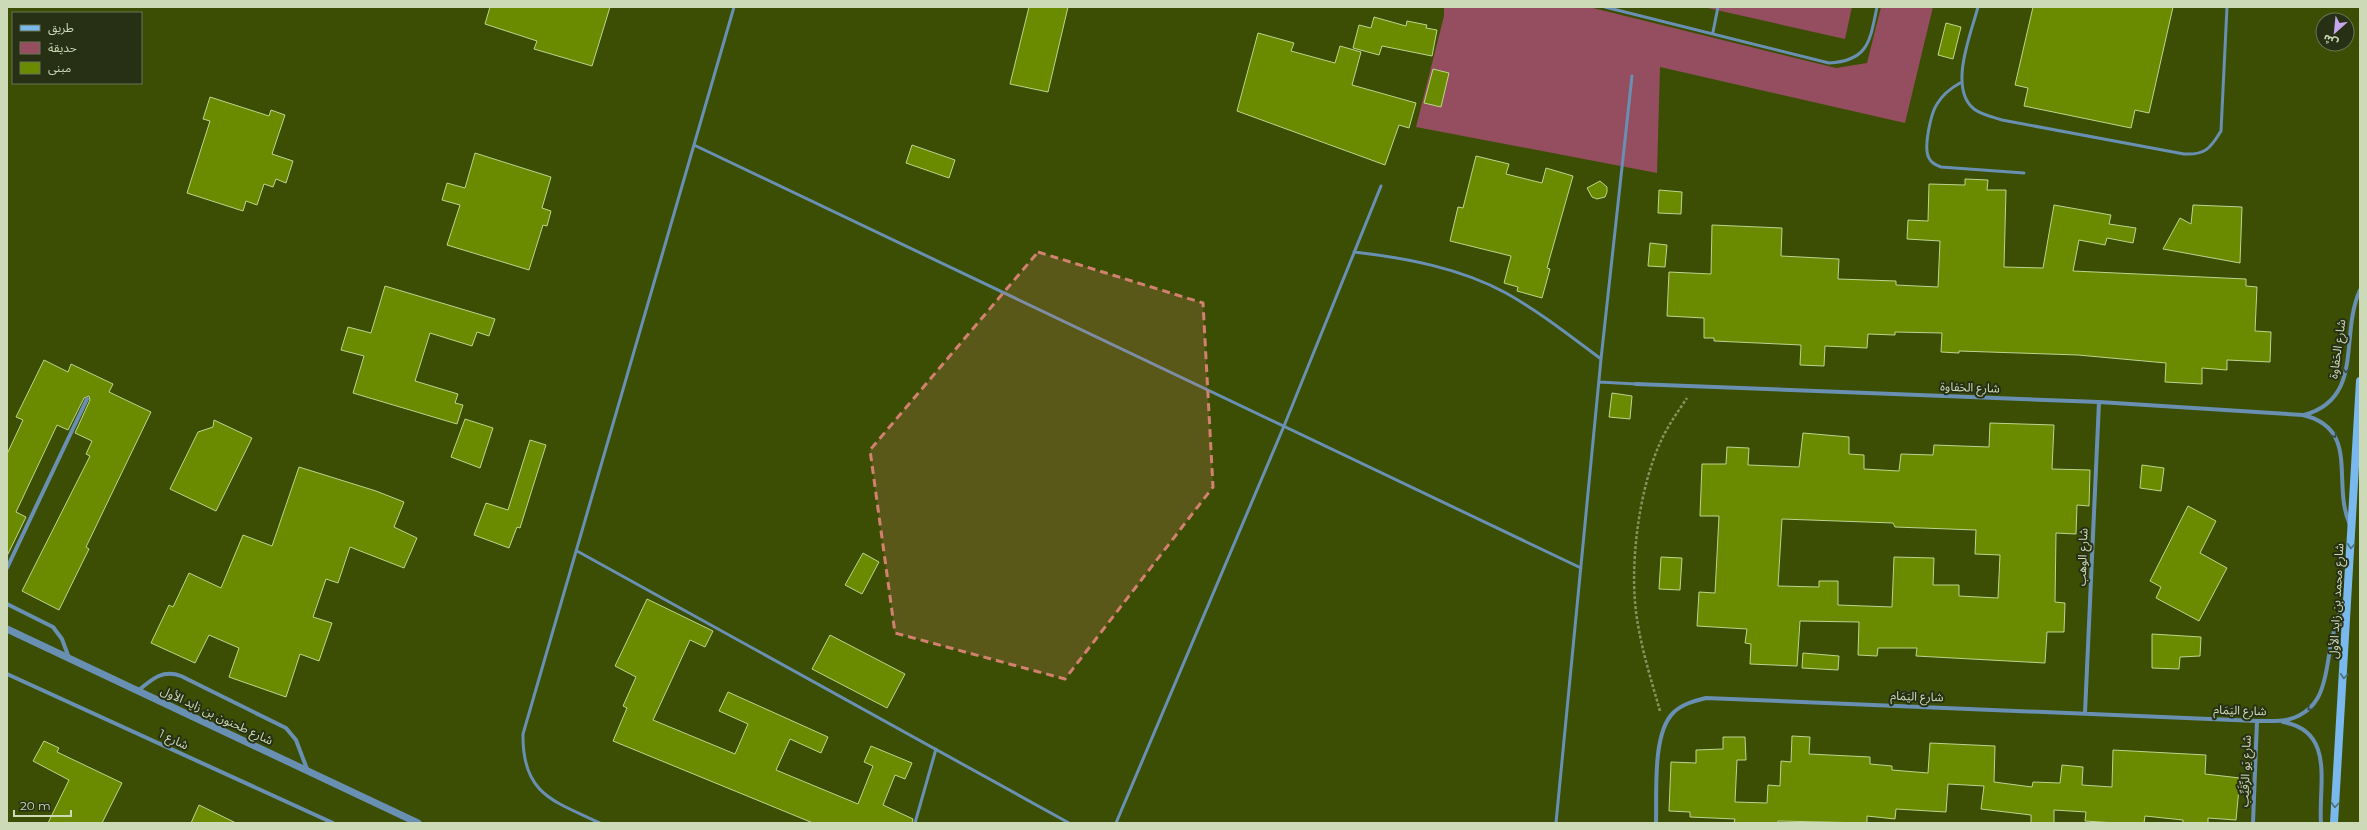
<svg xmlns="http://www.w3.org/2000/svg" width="2367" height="830" font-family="Montserrat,'Noto Sans Arabic',sans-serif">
<rect width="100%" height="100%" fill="#3b4e04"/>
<!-- green -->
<path fill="#954d60" d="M1444,7H1589L1836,68L1867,63L1881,7H1933L1905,123L1660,67L1657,173L1416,127L1444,16Z
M1703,7H1852L1845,39Z"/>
<!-- building -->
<path fill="#6a8b00" stroke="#bcd58f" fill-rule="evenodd" d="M490,7H610L592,66L534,49L537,41L485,24Z
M1029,7H1068L1048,92L1010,84Z
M2033,7H2173L2149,113L2135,110L2131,128L2024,106L2028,88L2015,85Z
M1374,17L1406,26L1407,21L1427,25L1426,28L1437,30L1432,56L1382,46L1379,55L1353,48L1359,25L1371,28Z
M1946,23L1961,27L1953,59L1938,55Z
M1258,33L1294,43L1291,51L1335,63L1340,46L1361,52L1352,85L1416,103L1409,128L1399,125L1385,165L1237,111Z
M1433,69L1449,73L1441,107L1424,103Z
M210,97L269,116L271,110L285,115L272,154L293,161L286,183L276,179L273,187L264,184L257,205L246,201L243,211L187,193L210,121L203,119Z
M912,145L955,160L949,178L906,163Z
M475,153L551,177L542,208L551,211L547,226L543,225L529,270L447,245L460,205L442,200L447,183L465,188Z
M1476,156L1509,164L1506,174L1542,183L1546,168L1573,176L1547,268L1550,269L1542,298L1517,291L1518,287L1504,283L1511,256L1450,241L1458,207L1463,208Z
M1965,179L1988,180L1987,190H2006L2004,267L2043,268L2054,205L2111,215L2109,224L2136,228L2133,243L2107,238L2105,245L2079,240L2073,271L2246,279V286L2257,287L2255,331L2271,332L2270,362L2227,360V370L2202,368V384L2165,382L2166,363L2078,355L1959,351V353L1941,352L1942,333L1895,332V335L1868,334L1867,348L1825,346L1824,366L1800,365L1801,345L1714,341V338H1704V318L1667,316L1669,272L1711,274L1712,225L1782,228L1781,256L1839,259L1838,279L1896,281V285L1938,287L1940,241L1907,239L1908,220L1928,221L1929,184L1965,185Z
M1600,181L1607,187V192L1605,197L1597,199L1592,197L1587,188Z
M1659,190L1682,192L1681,214L1658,213Z
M2193,205L2242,207L2240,263L2163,249L2180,218L2191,224Z
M1650,243L1667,245L1665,267L1648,266Z
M385,286L495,319L489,336L477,332L472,346L430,333L415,381L458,394L455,403L463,405L457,424L353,393L364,356L341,350L348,327L371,333Z
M44,360L68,372L71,364L113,384L109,392L151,412L86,547L89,549L59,610L22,591L90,456L86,454L92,441L75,433L90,400L89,396L84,398L68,430L57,425L16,512L26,517L7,556V454L23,420L16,417Z
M1612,393L1632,396L1630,419L1609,417Z
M465,419L493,428L480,468L451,457Z
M214,420L252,438L216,511L170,489L198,432L213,427Z
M1990,423L2054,425L2052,469L2090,470L2089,506L2077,505L2076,534L2056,533L2055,602L2065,603L2064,632H2047L2045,663L1916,656L1917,648H1878L1877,656L1858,655L1859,622L1800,621L1797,666L1750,664L1751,644L1745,643L1747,629L1697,626L1699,592L1715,593L1719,516H1700L1702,464H1726L1727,447L1749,448L1748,465L1799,467L1803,433L1849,437V454L1864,455V469L1899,471L1901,454L1933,455L1934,445L1989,447ZM1782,519L1893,523L1895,527L1976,530L1975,554L2000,555L1998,598L1959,596V585H1933L1934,558L1894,557L1892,607L1838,605V581H1819V587L1778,586Z
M530,440L546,445L520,528L517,527L509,548L474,535L486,503L508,510Z
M2142,465L2164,468L2161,491L2140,488Z
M299,467L376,491L404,502L394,527L417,538L404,568L350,547L338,583L326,579L313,617L332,623L319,661L300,654L286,697L229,677L239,648L209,635L195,663L151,643L169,605L173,607L189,573L221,588L243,535L272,546Z
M2188,506L2216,521L2200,553L2227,568L2199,621L2156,598L2161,587L2150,581Z
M863,553L879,562L862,594L845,585Z
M1661,557L1682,558L1680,590L1659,589Z
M647,599L713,631L705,647L690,640L653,720L735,754L748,724L719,711L728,692L828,737L821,753L790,739L776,770L858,804L873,766L864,762L871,746L912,763L905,779L895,775L883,805L913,819L912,823H813L613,741L627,708L623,706L636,677L615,666Z
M2152,634L2201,637L2200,656L2180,657L2179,669L2152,668Z
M830,635L905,674L887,708L812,669Z
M1803,653L1839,656L1838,670L1802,668Z
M1792,736L1810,737L1809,754L1870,757V764L1892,766V770L1928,773L1930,743L1995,746L1994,782L2032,787L2033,782L2060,783L2062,765L2083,767L2082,785L2112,787L2113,750L2206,755L2205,774L2240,778L2236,820L2208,818V823H2183V820L2145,816L2144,823H2116L2085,821L2086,812L2054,810V823H2031V815L1981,809L1984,786L1948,784L1946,812L1896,809L1895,819L1867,816V823L1778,821V823H1734L1735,819L1690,817V812L1669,811L1671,762L1696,763V750L1723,749V737H1745L1746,760H1737L1735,802L1767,803L1768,785L1780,786L1781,761L1791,762Z
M44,741L59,748L57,752L122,783L102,823H48L69,780L33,761Z
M199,805L236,823H191Z"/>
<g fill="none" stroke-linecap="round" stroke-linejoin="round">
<!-- path -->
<path stroke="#84945e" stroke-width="2.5" stroke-dasharray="3 2" stroke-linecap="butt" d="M1660,711C1652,683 1643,654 1638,625C1628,572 1638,492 1660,443C1667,427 1677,413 1687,398"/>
<!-- service -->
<path stroke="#6990b2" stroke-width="3" d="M1605,7L1829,63C1869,61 1870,40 1877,7
M1978,7C1971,34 1948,88 1974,109C1982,115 1993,117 2002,120L2184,154C2205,155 2210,149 2221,131L2227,7
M1713,32L1718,7
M1960,83C1951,88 1943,94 1937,104C1931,113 1923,148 1929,158C1931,163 1936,165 1941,167L2024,173
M694,145L1581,568
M1354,252C1406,258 1460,268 1506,293C1540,312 1570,336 1601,359
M1599,382L1636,384
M577,551L1069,823
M600,823C553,801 522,794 523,734L734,7
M915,823L936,749
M1116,823L1284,426L1381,186
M1556,823L1601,359L1632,76"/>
<!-- minor -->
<path stroke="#6990b2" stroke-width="4" d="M1636,384L2099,402L2303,415C2361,429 2331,483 2350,525
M2304,415C2365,398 2339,336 2360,290
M7,568L87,399
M7,604L53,627L62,639L69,658
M7,674L333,823
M139,690C152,679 163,669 181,676L286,728L296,740L307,769
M2085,713L2099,402
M2283,722C2336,731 2318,786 2321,823
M1656,823C1657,794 1652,734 1673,713C1682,704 1694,701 1706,698L2257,721C2268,721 2280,722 2290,719C2326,708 2325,675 2331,644C2334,629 2338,615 2345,601
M2253,823L2257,721"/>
<!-- tertiary -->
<path stroke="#6990b2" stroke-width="7" d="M7,629L418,823"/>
<!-- secondary -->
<path stroke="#7ab9ee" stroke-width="8" d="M2334,823L2360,381"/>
</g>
<!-- one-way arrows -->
<defs><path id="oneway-chevron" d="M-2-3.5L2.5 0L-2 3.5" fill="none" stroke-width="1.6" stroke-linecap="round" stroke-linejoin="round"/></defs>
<g stroke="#3b4d43">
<use href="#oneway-chevron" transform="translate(2346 370) rotate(95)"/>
<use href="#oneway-chevron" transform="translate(2334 435) rotate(59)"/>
<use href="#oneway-chevron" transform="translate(2310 708) rotate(138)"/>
</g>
<g stroke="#4c6e76">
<use href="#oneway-chevron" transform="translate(2351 546) rotate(93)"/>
<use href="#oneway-chevron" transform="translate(2344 676) rotate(94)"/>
<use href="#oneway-chevron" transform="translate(2335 805) rotate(94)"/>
</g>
<!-- marked area -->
<path fill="#d28170" fill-opacity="0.2" stroke="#d28170" stroke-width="3" stroke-dasharray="8 5" stroke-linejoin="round" d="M1038,252L1203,303L1213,487L1065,679L895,633L870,450Z"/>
<g text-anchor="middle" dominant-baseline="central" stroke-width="4" stroke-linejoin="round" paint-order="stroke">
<!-- street labels -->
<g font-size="12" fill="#cddab8" stroke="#273014">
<text transform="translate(2337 349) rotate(-82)">شارع الحَفاوة</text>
<text transform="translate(1970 387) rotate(2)">شارع الحَفاوة</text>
<text transform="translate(2082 557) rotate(-88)">شارع الوهب</text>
<text transform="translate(2336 601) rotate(-87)">شارع محمد بن زايد الأول</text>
<text transform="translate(1917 696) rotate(2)">شارع اليَمَام</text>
<text transform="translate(2240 710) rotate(2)">شارع اليَمَام</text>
<text transform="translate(217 715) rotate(25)">شارع طحنون بن زايد الأول</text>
<text transform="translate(174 739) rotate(25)">شارع 1</text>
<text transform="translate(2245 771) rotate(-88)">شارع يَو الرِّقَيِّب</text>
</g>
</g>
<!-- border -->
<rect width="2367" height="830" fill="none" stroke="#cddab8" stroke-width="16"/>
<!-- legend -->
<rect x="12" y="12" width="130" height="72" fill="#273014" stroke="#697456"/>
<rect x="20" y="25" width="20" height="6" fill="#7ab9ee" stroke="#697456"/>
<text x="48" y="32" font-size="12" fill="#cddab8">طريق</text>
<rect x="20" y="42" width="20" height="12" fill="#954d60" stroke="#697456"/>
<text x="48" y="52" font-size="12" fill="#cddab8">حديقة</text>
<rect x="20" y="62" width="20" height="12" fill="#6a8b00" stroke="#697456"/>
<text x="48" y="72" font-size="12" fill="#cddab8">مبنى</text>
<!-- north arrow -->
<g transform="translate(2335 32) rotate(207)"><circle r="19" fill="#273014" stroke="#697456"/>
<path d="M0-3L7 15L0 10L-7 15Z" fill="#c7a6ef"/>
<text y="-6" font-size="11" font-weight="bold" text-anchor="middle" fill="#cddab8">ش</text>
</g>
<!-- scale -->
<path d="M14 810v6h57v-6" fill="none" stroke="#cddab8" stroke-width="2"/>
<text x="20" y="810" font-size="12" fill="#cddab8" stroke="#273014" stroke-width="3" paint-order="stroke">20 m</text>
</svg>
